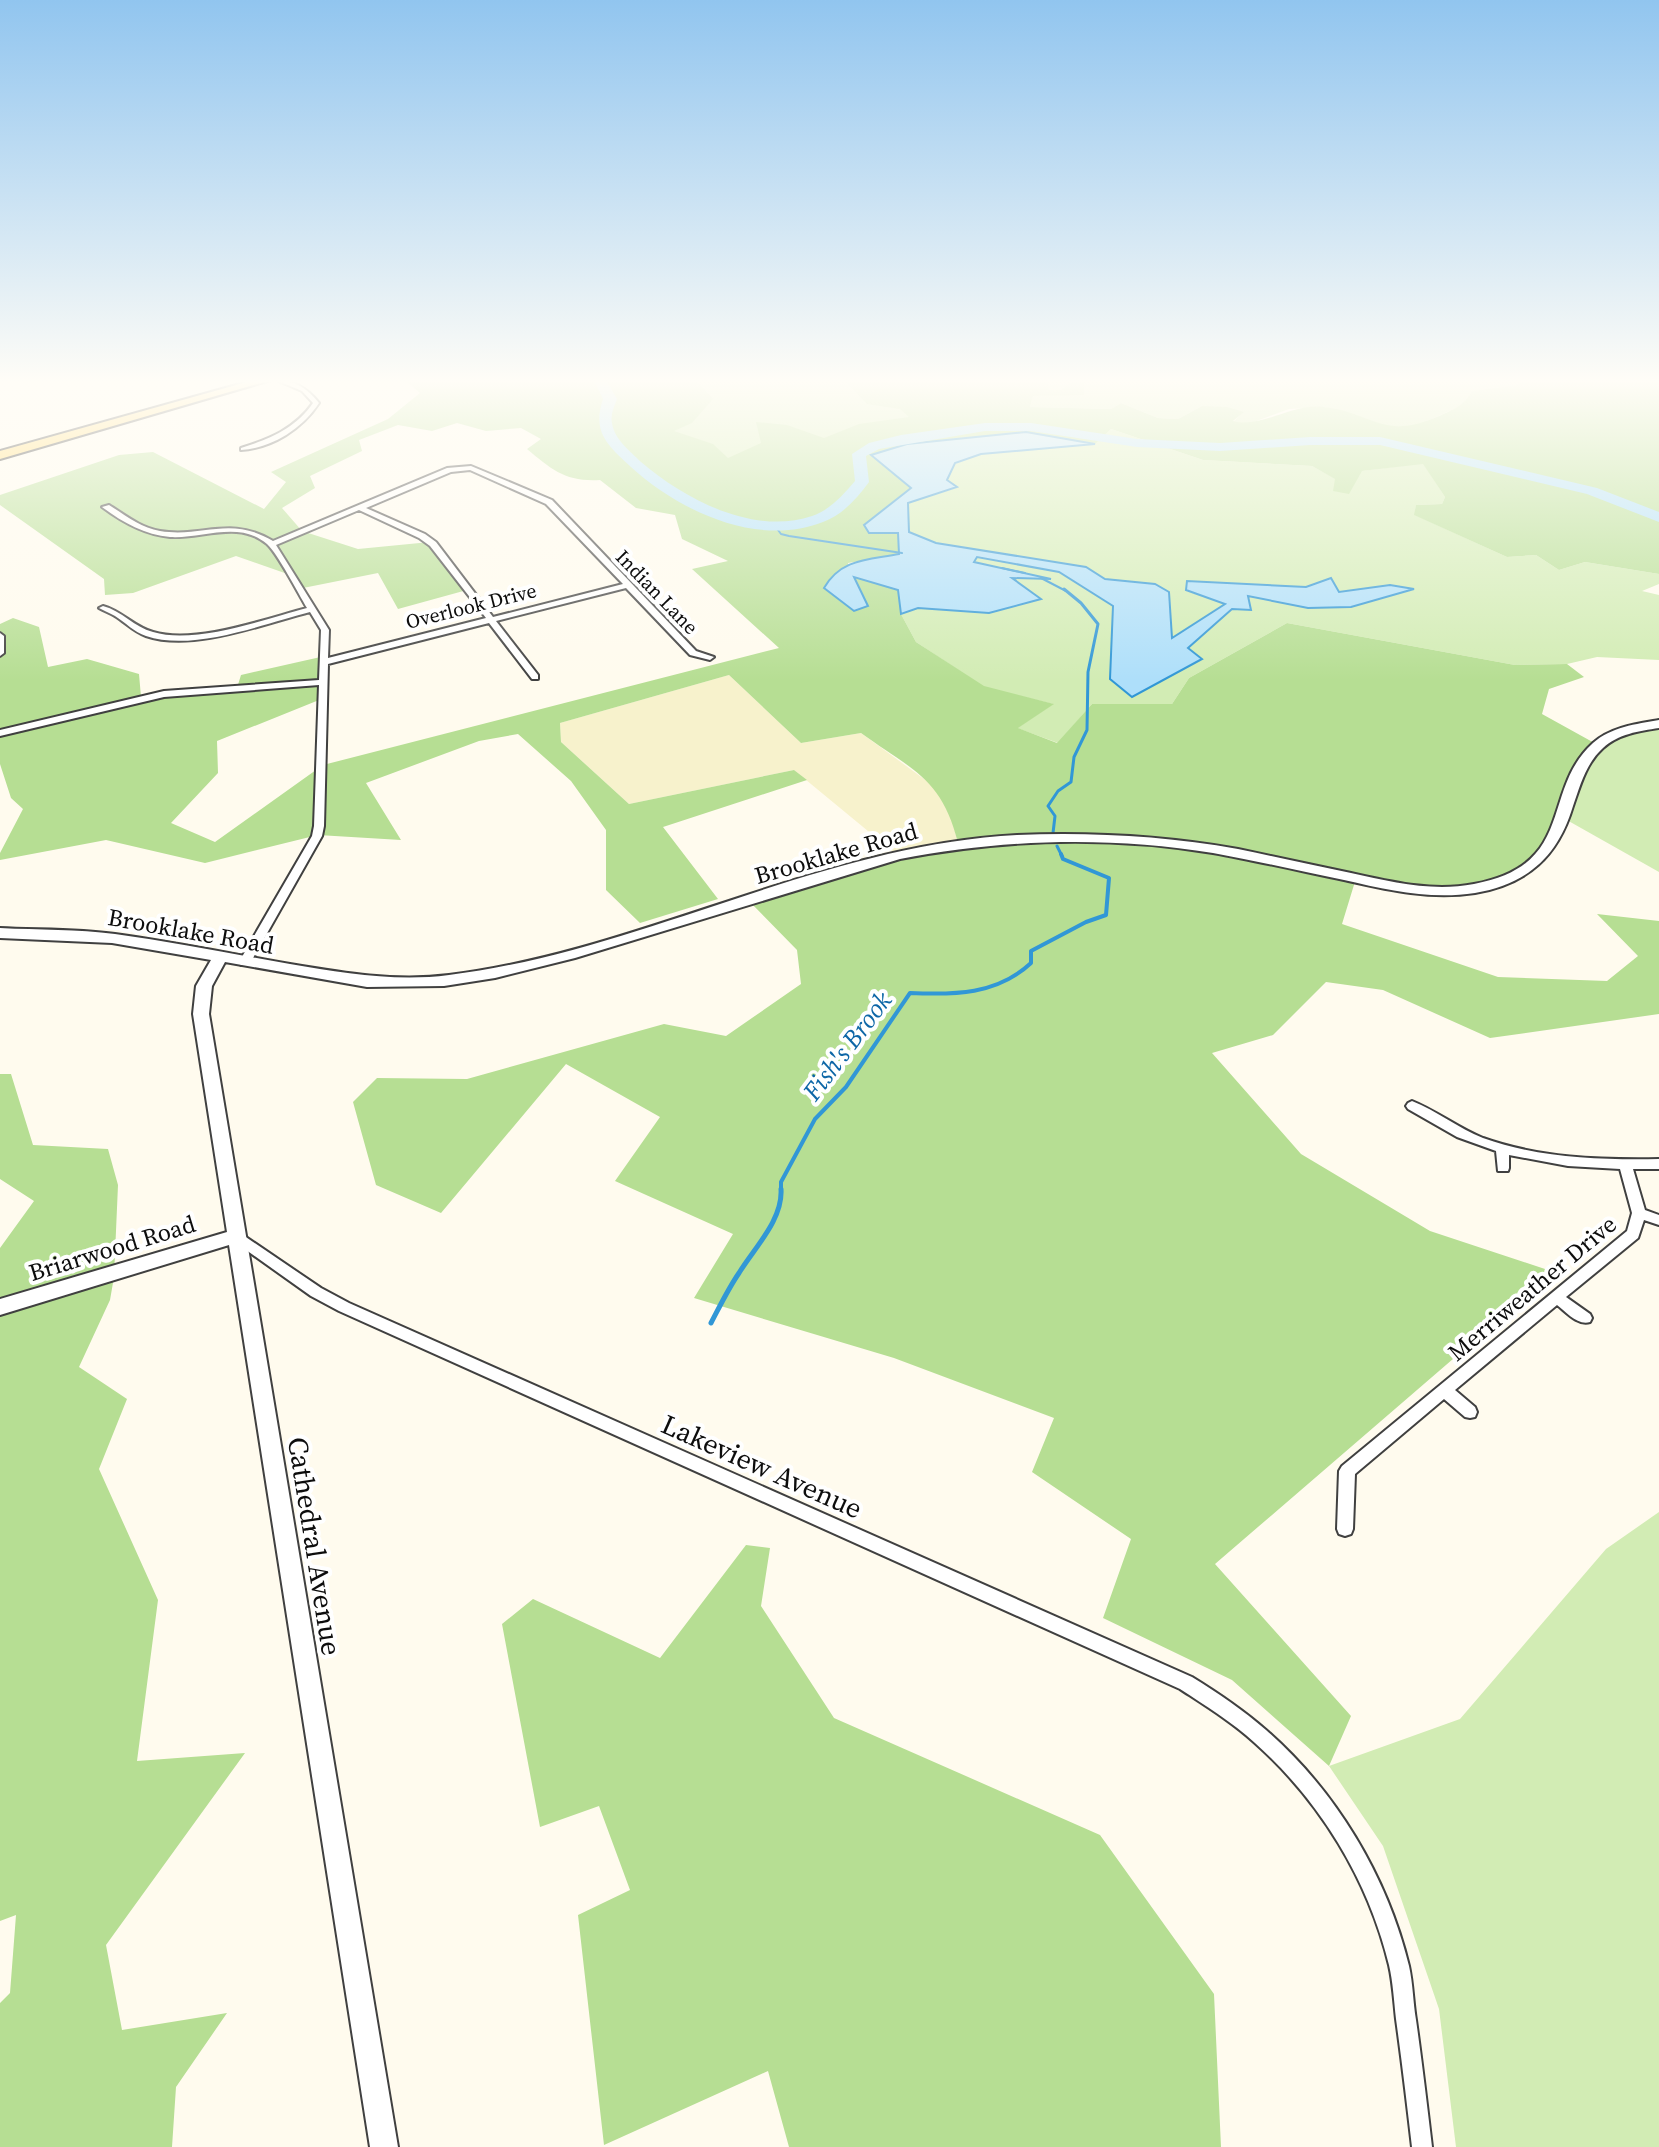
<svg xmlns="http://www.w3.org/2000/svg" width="1659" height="2147" font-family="'Source Serif 4',serif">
<rect width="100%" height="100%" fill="#fffbee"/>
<!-- farmland -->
<path fill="#f7f2cc" d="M729,675L801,743L861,733L935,787L951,815L958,844L897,855L794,770L629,804L561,742L560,723Z"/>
<!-- green -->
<path fill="#d2ecb4" d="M644,380H968L901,429L859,471L679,462Z
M1048,380H1521L1517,385L1473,391L1465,404L1414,427L1387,426L1324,407L1289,409L1246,425L1233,422L1243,412L1202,406L1178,419L1158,418L1121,403L1111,409L1030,407L1033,396L1084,394V382L1061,390H1049Z
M1111,429L1203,460L1312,466L1336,479L1362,471L1423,463L1445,497L1442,504L1416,505L1415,515L1507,557L1536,555L1559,570L1585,562L1659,574V584L1642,591L1659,595V660L1597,657L1567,664L1515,665L1287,623L1189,678L1172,704H1092L1058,743L1017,728L1053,704L984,687L916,642L901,614L918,608L989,613L1040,599L1011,578L1045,579L973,562L977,557L1059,572L1113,606L1110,679L1201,659L1187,648L1248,596L1308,608L1351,607L1412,590L1390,585L1339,592L1331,578L1306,587L1188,581L1187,591L1226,604L1171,638L1169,592L1155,584L1105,579L1086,567L936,543L908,532V503L956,488L947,480L955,464L981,454L1094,444Z
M1659,723V872L1565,819L1598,745Z
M1659,1512V2147H1456L1439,2009L1383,1846L1329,1766L1460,1719L1606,1549Z"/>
<!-- forest -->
<path fill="#b6de93" d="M405,380H696L713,399L692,423L674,431L713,444L728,458L761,443L756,422L787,425L824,438L859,424L909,417L900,409L867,404L844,380H1048L1049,390H1061L1073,381L1084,382V395L1033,396L1030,407L1111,409L1121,403L1158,418L1178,419L1202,406L1227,407L1244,412L1233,421C1261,429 1292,403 1324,407C1374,413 1383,441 1439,416C1454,409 1464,406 1472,391L1517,385L1521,380H1659V574L1585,562L1559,570L1536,555L1507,557L1414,515L1416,505L1442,504L1445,497L1423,464L1362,471L1349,494L1333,491L1335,479L1312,466L1203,460L1111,429L1095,444L1026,432L907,444L872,455L911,489L870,533H899V555L848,563L853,577L898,590L901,614L916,642L984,686L1054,704L1018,728L1057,743L1092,704H1172L1189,678L1287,623L1515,665L1567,664L1584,677L1549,689L1542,714L1598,745L1565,819L1534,863L1481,887L1440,892L1357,875L1342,924L1498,977L1607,981L1638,956L1597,914L1659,921V1014L1490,1038L1383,990L1326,982L1273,1035L1212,1053L1301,1154L1430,1231L1554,1272L1215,1564L1351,1716L1329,1766L1232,1680L1103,1618L1131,1539L1032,1472L1054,1418L894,1358L694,1298L733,1234L615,1181L660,1117L566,1064L441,1213L376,1185L353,1102L377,1078L467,1079L664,1024L726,1036L801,984L797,950L749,901L897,855L958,843C942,778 912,770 861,733L801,743L729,675L560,723L561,742L629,804L794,770L807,780L663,827L718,899L640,923L606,890V830L571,781L518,734L479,741L366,783L401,840L318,835L205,863L106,840L0,860V853L23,809L11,798L0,764V624L13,618L39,627L48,667L87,659L139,674L141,697L237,688L241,675L325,656L324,698L217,741L218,773L171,823L215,842L323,765L779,648L692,569L728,561L682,539L675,515L636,508L600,480C566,482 552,470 527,449L541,439L521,428L486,431L457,423L432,431L398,425L359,440L362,451L310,476L315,488L282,508L302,531L358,549L430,542L467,590L398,609L378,573L303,588L296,577L236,556L133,593L105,595L104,579L0,505V495L119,455L153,452L264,509L286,482L271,472L388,419L420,393Z
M0,1074H11L33,1145L108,1149L118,1185L114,1277L110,1300L79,1367L127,1399L99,1469L158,1600L137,1761L245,1753L106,1945L122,2030L227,2013L176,2087L172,2147H0V2003L10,1993L16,1915L0,1921V1248L34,1201L0,1179Z
M746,1545L770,1548L761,1606L834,1718L1100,1835L1214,1994L1221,2147H789L768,2071L604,2145L578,1915L630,1890L599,1806L540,1827L502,1624L533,1599L660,1658Z"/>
<!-- water -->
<path fill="#aedffa" stroke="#3197d6" stroke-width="2" d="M1026,432L1095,444L981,454L955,463L947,480L957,487L908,503L909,532L936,543L1086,567L1105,579L1155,584L1169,592L1172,638L1225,604L1186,590L1187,581L1306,587L1331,578L1339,592L1390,585L1414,589L1351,607L1308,608L1248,596L1251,610L1232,609L1188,648L1202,659L1132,697L1110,679L1113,606L1059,572L977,557L974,562L1051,579L1012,578L1041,599L989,613L918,608L901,614L898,590L854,577L868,606L854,611L824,588C841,558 869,560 899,554L898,533H869L864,525L911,488L871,455L907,444Z"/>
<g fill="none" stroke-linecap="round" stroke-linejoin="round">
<!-- stream-far3 -->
<path stroke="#3197d6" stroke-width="2" d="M775,526L781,534L789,536L902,553
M1002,568L1025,573
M1041,578L1066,591"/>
<!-- stream-far2 -->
<path stroke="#3197d6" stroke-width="3" d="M1053,833L1055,816L1048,806L1058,791L1071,782L1074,757L1087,730L1088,672L1098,624L1081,603L1064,589
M1057,846L1062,856"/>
<!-- stream-far1 -->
<path stroke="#3197d6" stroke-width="4" d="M781,1191V1182L815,1119L846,1087L910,993C954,995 997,995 1031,963V951L1086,922L1106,915L1109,878L1063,859L1061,854"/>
<!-- stream -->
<path stroke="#3197d6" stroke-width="5" d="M711,1323C720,1306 728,1289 739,1273C754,1248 783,1220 781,1189"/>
<!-- river -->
<path fill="#aedffa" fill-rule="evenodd" d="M594,380H606L617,399C614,407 610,415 612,423C614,439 630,451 641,462C684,499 754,536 812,516C830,510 843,495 855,481L852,454L869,443L901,435L985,423H1031L1137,439L1220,443L1310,437H1380L1597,488L1659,512V522L1587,494L1380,445H1310L1220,451L1137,447L1031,431H985L879,449L866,456L869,482C857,498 843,515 823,522C758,548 679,511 631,467C607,445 592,432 603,399Z"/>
<defs>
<path id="minor" d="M276,380C295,380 308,389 319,403C302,429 272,448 241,450V448C269,439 295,429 313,403L302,391Z
M471,466L552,500L696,651L714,657L710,660L690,655L626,588L496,621L538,675V679H532L489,623L328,664L324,826L322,836L249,965H241L239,962L312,836L314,826L319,685L164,697L0,736V730L164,691L319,680L321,630L310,612C263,624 193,652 146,636C134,632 126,623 115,616C110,613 104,611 99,608L103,606C122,611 134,627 153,632C195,645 265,619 307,608C298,593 278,554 267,544C239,520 202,539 170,537C145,535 122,522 102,507L109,505C125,515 141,528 160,531C203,538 230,515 273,541L447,468ZM470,470L546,504L623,584L493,617L436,542L425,534L366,508L451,472ZM359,510L419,538L430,546L486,618L328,658L329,630L276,545Z
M0,633L4,636V653L0,656Z
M1412,1101C1437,1111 1458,1128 1483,1138C1539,1158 1600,1160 1659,1159V1169H1633L1645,1210L1659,1215V1225L1644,1220L1638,1238L1566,1297L1590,1314L1592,1318L1590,1322C1578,1326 1566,1312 1557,1305L1455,1390L1475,1407L1477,1412L1475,1417L1470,1418L1465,1417L1444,1399L1355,1474L1353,1529L1351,1534L1345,1536L1339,1534L1337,1529L1339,1471L1342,1466L1627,1231L1632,1213L1620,1169L1568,1166L1509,1155V1168L1508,1171H1498L1496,1151L1457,1137L1408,1109L1406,1106L1408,1103Z
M237,1231L321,1288L349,1303L1192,1677C1218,1693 1243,1710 1266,1730C1336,1791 1387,1876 1409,1966C1413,1984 1413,2002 1416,2020C1422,2062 1427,2105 1432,2147H1412C1407,2104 1402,2062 1396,2019C1394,2001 1393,1982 1389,1965C1368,1879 1320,1801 1255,1743C1232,1722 1206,1706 1180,1689L339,1311L311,1296L232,1240L230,1236L232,1232Z"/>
<path id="tertiary" d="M1659,720V728C1639,731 1618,734 1603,748C1586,763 1580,786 1573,806C1558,856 1528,884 1475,893C1430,900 1388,890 1344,880C1301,871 1257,861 1213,853C1110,836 1003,839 900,859L575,958L495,978L444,986L367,987L225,962L212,986L209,1014L398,2147H370L229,1245L0,1315V1299L227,1232L193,1014L196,986L211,960L112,943L0,938V928C38,930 78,929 115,934C174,942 232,954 290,964C343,973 396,982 449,975C643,951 821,845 1017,835C1091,832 1165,836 1238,849C1276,857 1314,865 1351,873C1392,882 1432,892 1474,884C1577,865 1540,791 1593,743C1611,727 1636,724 1659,720Z"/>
<path id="primary" d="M254,380H271L0,459V451Z"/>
</defs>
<!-- minor casing -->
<use href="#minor" stroke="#404040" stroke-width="4"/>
<!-- tertiary casing -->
<use href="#tertiary" stroke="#404040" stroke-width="4"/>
<!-- primary casing -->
<use href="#primary" stroke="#1e1e1e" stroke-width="4"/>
<!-- minor -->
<use href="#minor" fill="#fff" fill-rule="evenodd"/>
<!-- tertiary -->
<use href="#tertiary" fill="#fff" fill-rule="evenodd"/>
<!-- primary -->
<use href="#primary" fill="#ffd55e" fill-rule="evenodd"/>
</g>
<!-- sky -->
<linearGradient id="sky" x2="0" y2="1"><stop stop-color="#91c5ef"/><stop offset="0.56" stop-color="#fffdf7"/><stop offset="1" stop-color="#fffdf7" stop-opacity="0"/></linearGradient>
<rect width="1659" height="681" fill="url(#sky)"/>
<g text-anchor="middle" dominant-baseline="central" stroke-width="8" stroke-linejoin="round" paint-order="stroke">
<!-- far-street labels -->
<g font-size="20" fill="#0d0d0d" stroke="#fff">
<text transform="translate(657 592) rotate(46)">Indian Lane</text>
<text transform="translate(471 606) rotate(-14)">Overlook Drive</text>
</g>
<!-- street labels -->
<g font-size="24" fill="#0d0d0d" stroke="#fff">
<text transform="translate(836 853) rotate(-16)">Brooklake Road</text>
<text transform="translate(191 931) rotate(10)">Brooklake Road</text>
<text transform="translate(112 1248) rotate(-17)">Briarwood Road</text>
<text transform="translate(1532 1288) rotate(-40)">Merriweather Drive</text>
</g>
<!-- water labels -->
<g font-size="26" font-style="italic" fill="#0e67a7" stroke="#fff">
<text transform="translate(847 1046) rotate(-53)">Fish's Brook</text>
</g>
<!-- near-street labels -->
<g font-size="28" fill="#0d0d0d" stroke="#fff">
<text transform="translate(762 1466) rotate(24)">Lakeview Avenue</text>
<text transform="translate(315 1546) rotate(81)">Cathedral Avenue</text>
</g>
</g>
</svg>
